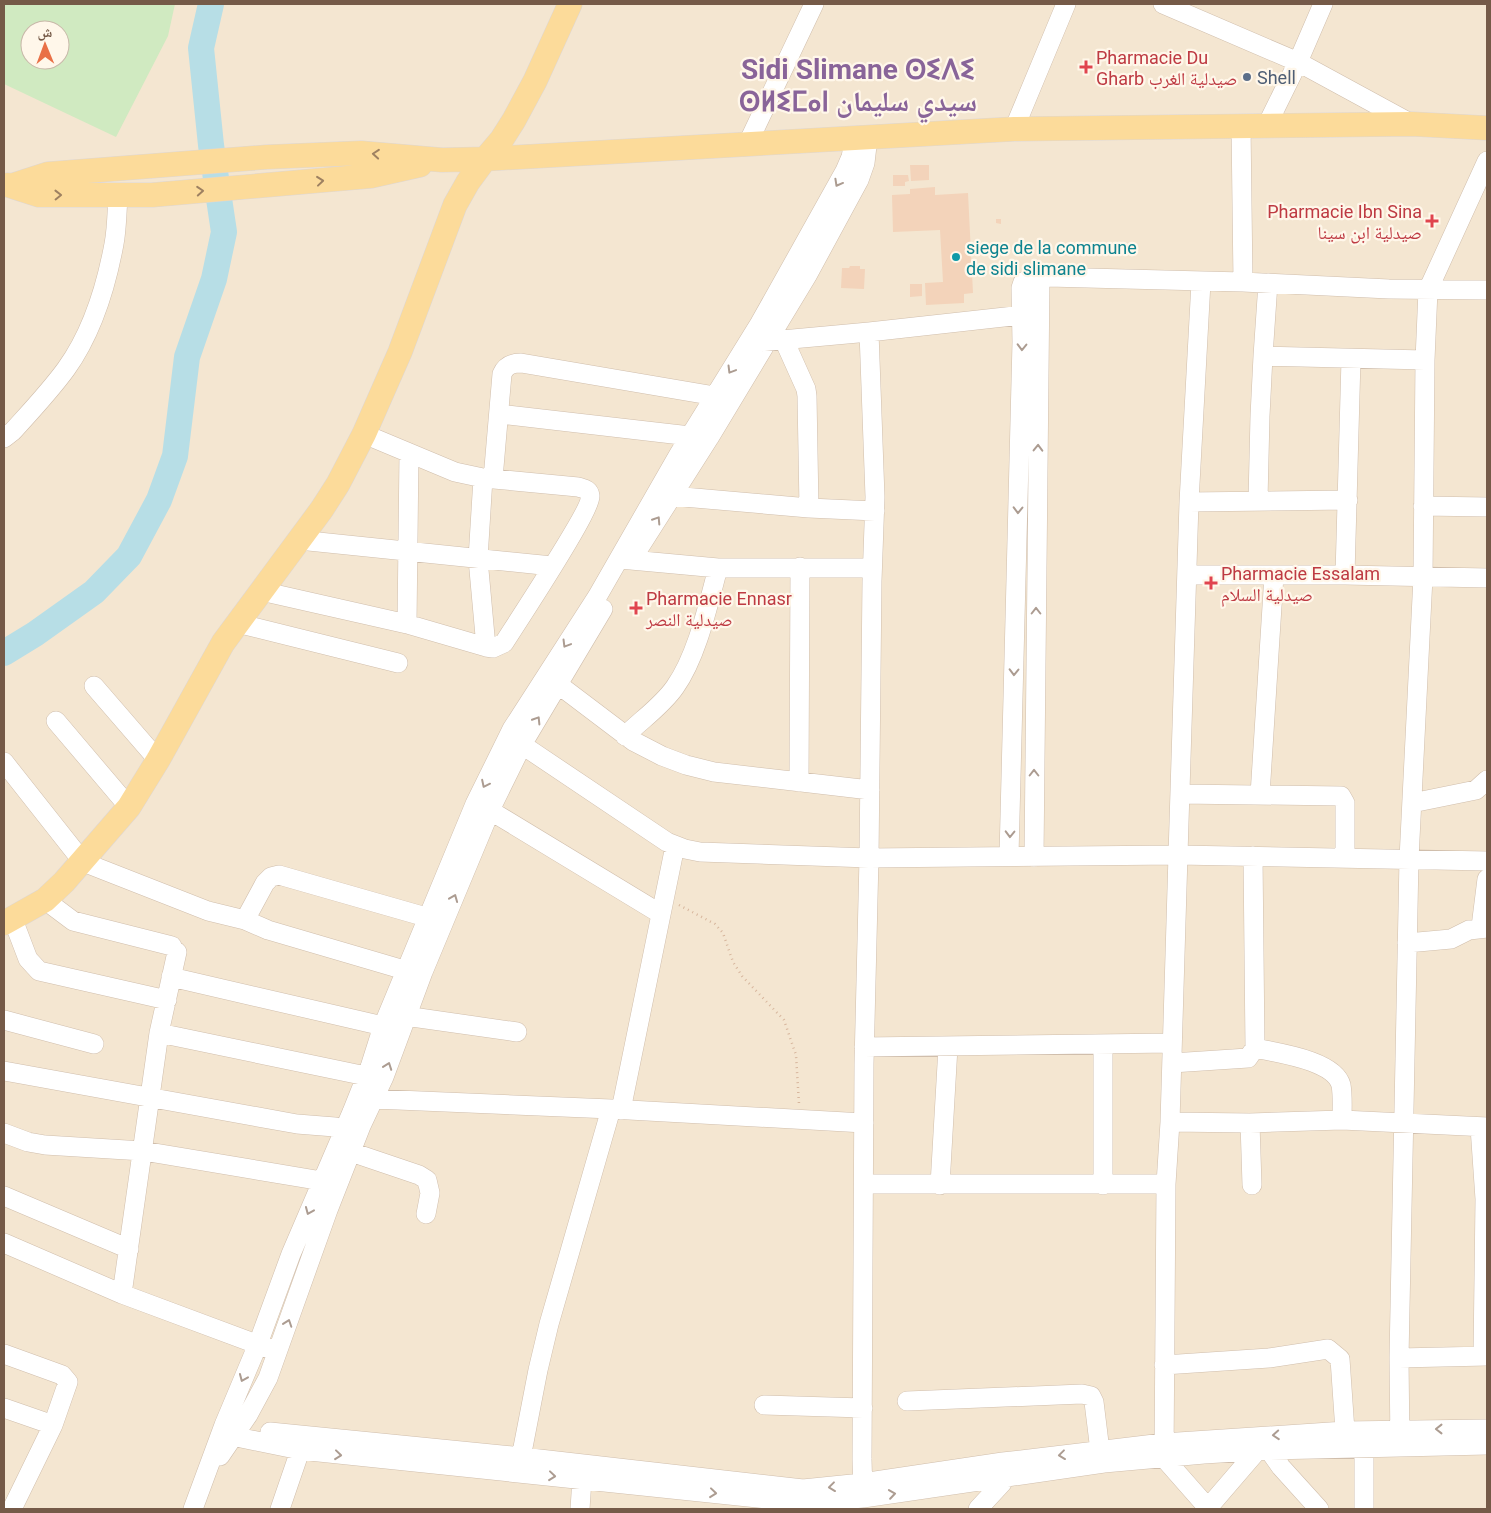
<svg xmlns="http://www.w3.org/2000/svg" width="1491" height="1513" font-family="Roboto,'Noto Naskh Arabic','Noto Sans Tifinagh',sans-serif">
<rect width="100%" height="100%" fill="#fdf4e3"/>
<!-- residential -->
<path fill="#f4e6d1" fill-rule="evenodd" d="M4,4H1487V1509H4ZM30,30H60V60H30Z"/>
<!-- green -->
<path fill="#d0eac1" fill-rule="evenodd" d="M4,4H175L168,36L116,137L4,84ZM30,30H60V60H30Z"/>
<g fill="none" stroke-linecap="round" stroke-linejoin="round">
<!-- river -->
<path stroke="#b7dee6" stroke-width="26" d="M4,653L35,634L94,592L129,556L159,500L175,456L187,357L214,279L224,232L211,145L201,48L211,4"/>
</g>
<!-- building -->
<path fill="#f3d3ba" d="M910,165H929V180L911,181Z
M893,175H908L909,181L905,182V186H893Z
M935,187V195L968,193L973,293L964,294V303L926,305L925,283L943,282L940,230L893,232L892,195L910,194V189Z
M996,219H1001V224L996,223Z
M850,266H860V269H865L864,289L841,288L842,268H849Z
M910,284H922V296L910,297Z"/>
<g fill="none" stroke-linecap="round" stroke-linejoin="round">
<defs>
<path id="minor" d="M1163,4L1298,62L1412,124
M1241,125L1243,282
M1267,125L1298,62L1323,4
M1014,129L1066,4
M747,145L814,4
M1201,282L1189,502L1178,855L1487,861
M1268,283L1263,356L1425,360
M784,340L806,389L807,396L809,508
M759,342L869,332L1032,314
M499,414L690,436
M4,438L13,431C31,411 50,391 66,369C92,333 106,287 114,244C117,228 117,211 118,194
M483,478L478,559L486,647
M493,479L502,374C506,365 512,363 521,363L715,396
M672,496L809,508L875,511
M1258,500L1260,416L1263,356
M1189,502L1348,500
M1423,506L1487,507
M299,540L552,566
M620,559L718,568H872
M632,559L709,438L808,274L859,180L865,163L868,137
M1187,575H1345L1487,578
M1345,575L1351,359
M261,591L407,624L486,647L493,648L504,643C516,624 592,509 590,496C589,489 584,489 578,487L483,478L455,472L364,434
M237,623L398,663
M407,624L409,453
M559,685L633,741L662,756L686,765L714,772L870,790
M94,686L158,760
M56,721L129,807
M625,736C641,720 662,706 675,687C697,656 708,605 718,568
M512,738L667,842L685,849L700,852L869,858L1178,855L1170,1122L1166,1184L1164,1458L1208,1508
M4,762L83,862L208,911L245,920L268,930L418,974
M799,782L800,567
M1180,794L1341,796L1345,803V858
M1260,795L1274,575
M1412,803L1476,790L1487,780
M491,811L661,914
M1009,856L1022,342L1021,288L1023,282L1031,278L1048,277L1243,282L1389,289L1487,290
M1034,857L1040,277
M45,900L73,921L172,946
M12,917L28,959L39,971L167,1000
M245,920L265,883L271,877L279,875L440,921
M1481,927L1487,879
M1407,943L1451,939L1469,930L1487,928
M171,977L383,1026
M405,1016L517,1032
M4,1020L94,1044
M159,1033L366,1076
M864,1047L1172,1043
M1255,1048C1277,1053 1334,1060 1341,1085C1343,1096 1342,1109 1342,1120
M1172,1063L1248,1058L1255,1048L1253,856
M4,1071L297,1124L335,1127L355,1132
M364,1097L374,1099L611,1109L864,1123
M621,1110L675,846
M1170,1122L1250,1123L1342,1120L1487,1127
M1250,1123L1252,1185
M1480,1127L1485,1199L1483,1356
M4,1133L28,1142L45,1145L143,1151L322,1181
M351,1152L419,1175L427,1180L430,1193L426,1214
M864,1184H1166
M940,1185L948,1047
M1103,1185V1044
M4,1196L129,1249
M4,1243L122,1294L270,1349
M122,1294L159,1033L177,952
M4,1354L62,1375L68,1382L53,1425L12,1509
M1399,1358L1487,1356
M1164,1365L1269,1358L1328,1349L1340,1359L1345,1431
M907,1401L1082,1394L1091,1396L1094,1402L1100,1451
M764,1405L863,1408
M4,1408L53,1425
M270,1432L522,1457L803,1489L862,1483L1003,1462L1163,1443L1345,1431L1487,1429
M222,1434L300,1450L805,1503L863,1498L1104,1463L1204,1454L1269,1450L1487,1445
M1400,1446L1399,1358L1409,859L1423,577L1425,360L1428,290L1487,161
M1269,1450L1281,1467L1319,1509
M220,1456L248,1415L268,1378L328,1210L361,1126L384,1077L423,972L493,804L523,743L603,609
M519,1468L538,1370L549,1324L611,1109
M863,1495L862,1459L864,1064L869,858L872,581L875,497L869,332
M193,1509L224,1425L258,1344L291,1254L352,1112L370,1067L383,1026L475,804L512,729L597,597L679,454L760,323L845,171L851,157L855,138
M280,1509L304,1439
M580,1509L582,1479
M978,1509L1002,1483L1004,1478V1470
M1207,1509L1256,1452
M1364,1509V1436"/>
<path id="major" d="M8,185L39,195H152L371,176L420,165
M11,186L48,174L267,157L361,153L442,160L485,159L1014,129L1412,124L1487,128
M4,923L45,900L64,882L129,807L158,760L223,643L322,509L338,484L364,434L400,352L455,205L468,182L485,159L502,139L514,120L535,81L570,4"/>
</defs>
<!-- minor casing -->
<use href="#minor" stroke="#d0beac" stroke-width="20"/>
<!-- major casing -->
<use href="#major" stroke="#ded7d3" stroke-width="25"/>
<!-- path -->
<path stroke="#d7b69d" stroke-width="2.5" stroke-dasharray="1 4" stroke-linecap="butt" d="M679,905L715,924L723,933L733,962L742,976L784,1020L796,1055L799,1104"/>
<!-- minor -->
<use href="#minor" stroke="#fff" stroke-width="19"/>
<!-- major -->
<use href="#major" stroke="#fcdb9a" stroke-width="24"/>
</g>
<!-- one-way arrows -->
<defs><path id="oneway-chevron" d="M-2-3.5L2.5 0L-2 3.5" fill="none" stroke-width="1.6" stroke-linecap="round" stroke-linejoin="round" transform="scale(1.25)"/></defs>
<g stroke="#9e8161">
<use href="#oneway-chevron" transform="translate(376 154) rotate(-175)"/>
<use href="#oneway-chevron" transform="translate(320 181) rotate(-6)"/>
<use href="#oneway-chevron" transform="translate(200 191) rotate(-4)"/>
<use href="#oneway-chevron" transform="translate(58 195) rotate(-1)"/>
</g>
<g stroke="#ac9c91">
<use href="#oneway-chevron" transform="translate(838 183) rotate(119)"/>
<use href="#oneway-chevron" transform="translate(1022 347) rotate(91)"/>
<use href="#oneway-chevron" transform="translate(731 370) rotate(121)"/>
<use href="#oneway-chevron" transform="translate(1038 448) rotate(-89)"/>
<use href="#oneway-chevron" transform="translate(1018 510) rotate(91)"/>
<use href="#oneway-chevron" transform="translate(657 520) rotate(-57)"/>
<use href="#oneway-chevron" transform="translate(1036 611) rotate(-90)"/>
<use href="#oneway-chevron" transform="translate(566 644) rotate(121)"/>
<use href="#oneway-chevron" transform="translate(1014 672) rotate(91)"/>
<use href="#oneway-chevron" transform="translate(537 720) rotate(-58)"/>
<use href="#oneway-chevron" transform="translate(1034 773) rotate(-90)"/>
<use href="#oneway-chevron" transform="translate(485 784) rotate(116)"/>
<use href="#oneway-chevron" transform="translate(1010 834) rotate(91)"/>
<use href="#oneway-chevron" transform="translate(454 898) rotate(-68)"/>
<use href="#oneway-chevron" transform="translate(388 1066) rotate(-70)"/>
<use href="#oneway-chevron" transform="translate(309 1211) rotate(113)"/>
<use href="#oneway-chevron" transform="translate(288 1323) rotate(-71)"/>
<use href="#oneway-chevron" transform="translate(243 1378) rotate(113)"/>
<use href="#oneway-chevron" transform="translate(1439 1429) rotate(-180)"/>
<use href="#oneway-chevron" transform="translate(1276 1435) rotate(176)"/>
<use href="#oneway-chevron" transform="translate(338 1455) rotate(6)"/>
<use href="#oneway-chevron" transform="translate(1062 1455) rotate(173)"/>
<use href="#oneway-chevron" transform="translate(552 1476) rotate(6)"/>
<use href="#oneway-chevron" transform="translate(832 1487) rotate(173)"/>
<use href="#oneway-chevron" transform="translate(713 1493) rotate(6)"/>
<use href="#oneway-chevron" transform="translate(892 1494) rotate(-8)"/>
</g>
<!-- markers -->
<g fill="#e0444e" stroke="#fff7ea" stroke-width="2">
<path d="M1083.5 59.5h5v5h5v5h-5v5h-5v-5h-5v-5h5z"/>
<path d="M1429.5 213.5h5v5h5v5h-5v5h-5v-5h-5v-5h5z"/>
<path d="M1208.5 575.5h5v5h5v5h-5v5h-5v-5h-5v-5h5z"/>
<path d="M633.5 600.5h5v5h5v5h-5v5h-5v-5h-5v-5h5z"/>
</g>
<circle fill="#5c6f8a" stroke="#fff7ea" stroke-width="2" cx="1247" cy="77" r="5"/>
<circle fill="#0f9aa8" stroke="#fff7ea" stroke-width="2" cx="956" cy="257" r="5"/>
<g text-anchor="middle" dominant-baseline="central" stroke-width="4.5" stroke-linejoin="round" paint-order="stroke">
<!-- health labels -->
<g font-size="18" fill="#be3a42" stroke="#fff7ea" text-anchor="start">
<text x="1096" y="57">Pharmacie Du<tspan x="1096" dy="21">Gharb صيدلية الغرب</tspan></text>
<text x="1422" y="211" text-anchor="end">Pharmacie Ibn Sina<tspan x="1422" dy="21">صيدلية ابن سينا</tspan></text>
<text x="1221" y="573">Pharmacie Essalam<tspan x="1221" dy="21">صيدلية السلام</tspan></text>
<text x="646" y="598">Pharmacie Ennasr<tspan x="646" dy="21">صيدلية النصر</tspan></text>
</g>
<!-- service labels -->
<g font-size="18" fill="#4e5e75" stroke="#fff7ea" text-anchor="start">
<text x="1257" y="77">Shell</text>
</g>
<!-- culture labels -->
<g font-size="18" fill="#0d838f" stroke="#fff7ea" text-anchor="start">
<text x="966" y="247">siege de la commune<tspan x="966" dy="21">de sidi slimane</tspan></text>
</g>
<!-- town labels -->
<g font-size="28" font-weight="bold" fill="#896499" stroke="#fff7ea">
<text x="858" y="69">Sidi Slimane ⵙⵉⴷⵉ<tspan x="858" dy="32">ⵙⵍⵉⵎⴰⵏ سيدي سليمان</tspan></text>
</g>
</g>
<!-- border -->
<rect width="1491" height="1513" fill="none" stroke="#755a48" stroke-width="10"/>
<!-- north arrow -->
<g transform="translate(45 45) rotate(359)"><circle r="24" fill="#fff7ea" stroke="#c8b8a9"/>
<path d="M0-4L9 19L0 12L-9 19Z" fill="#e97046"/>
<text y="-8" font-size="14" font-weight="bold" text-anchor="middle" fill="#755a48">ش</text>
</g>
</svg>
